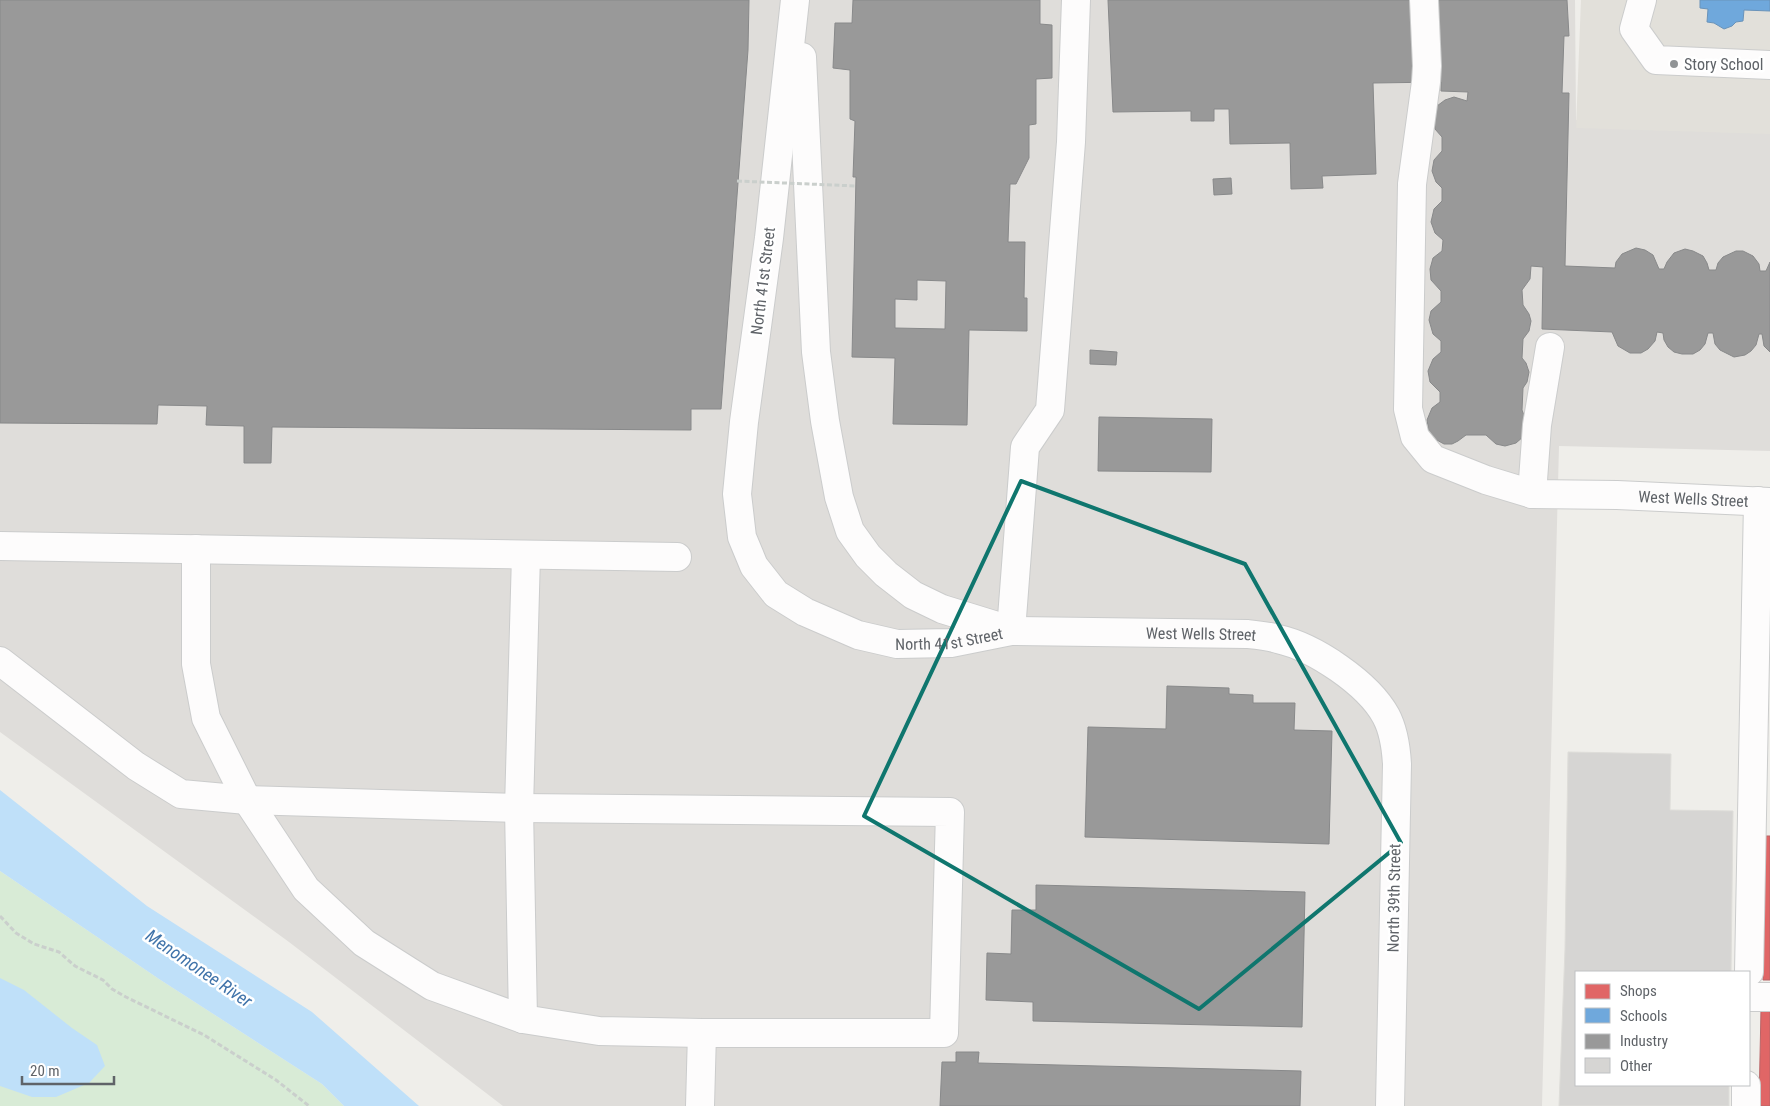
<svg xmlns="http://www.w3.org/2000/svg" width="1770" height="1106" font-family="'Roboto Condensed',sans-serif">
<rect width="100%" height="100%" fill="#efeeea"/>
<!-- industrial -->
<path fill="#dfddda" d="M0,0H1575L1576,120L1770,124V451L1559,446L1542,1106H503L289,942L0,732Z"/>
<!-- education -->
<path fill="#e2e0da" d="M1581,0H1770V134L1576,128Z"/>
<!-- green -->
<path fill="#d8ebd6" d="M0,871L159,979L322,1084L344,1106H0Z"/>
<!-- water -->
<path fill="#bfe0f9" d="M0,790L147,906L312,1012L419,1106H344L322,1084L159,979L0,871Z
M0,978L24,990L72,1028L97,1045L105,1066L89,1083L56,1097H32L0,1086Z"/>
<!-- shops -->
<path fill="#e06666" stroke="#b96567" d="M1766,836H1770V980H1763Z
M1761,1009H1770V1106H1759Z"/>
<!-- schools -->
<path fill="#6fa8dc" stroke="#6a93b9" d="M1700,0H1770V11L1744,10L1743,21L1736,22L1732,26L1724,29L1714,23L1707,22L1708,9L1700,8Z"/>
<!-- industry -->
<path fill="#999" stroke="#88898a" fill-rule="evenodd" d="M0,0H749L748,50L721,409H691V430L272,427L271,463H244V426L206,425L207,406L158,405L157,424L0,423Z
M853,0H1040V24L1052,25V78L1036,79V124L1029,125V158L1016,184H1010L1008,242H1025L1024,298H1027V331L969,330L967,425L893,424L895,358L852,357L856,177H853L855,121L850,119V70L833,68L835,23H852ZM917,280L946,281L945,329L895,328V299L917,300Z
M1108,0H1567L1569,36H1564L1562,93H1569L1565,266L1615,268L1616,262L1622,254L1636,248L1645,250L1653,255L1659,269H1664L1667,262L1674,253L1685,249L1693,251L1703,256L1707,263L1709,270H1716L1718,263L1723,257L1736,251H1743L1753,256L1759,264L1760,271H1766L1770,262V352L1764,346L1762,334H1759L1756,345L1751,351L1745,355L1734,357L1720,350L1715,344L1713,333H1708L1705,344L1700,350L1693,354H1682L1674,352L1668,347L1664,340L1663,333L1657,332L1655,341L1648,349L1641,353H1630L1618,346L1612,332L1542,329L1543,267L1531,266L1530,279L1522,290L1523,305L1529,314L1531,321L1529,331L1523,339L1522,358L1526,363L1529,372L1527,382L1523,388L1522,410L1527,423L1524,436L1516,443L1505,446L1496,444L1486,435H1466L1458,441L1452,444H1444L1435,439L1429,432L1427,420L1432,408L1440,402V392L1430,382L1428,371L1433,359L1441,352V341L1433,334L1429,320L1431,311L1441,302V291L1431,280L1430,269L1433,258L1442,251L1443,240L1435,233L1431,222L1434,209L1442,201V188L1436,182L1432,171L1434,160L1442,151V137L1435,129L1433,115L1437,106L1445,100L1454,97L1467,101L1468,92L1441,91V82L1373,83L1376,174L1322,176L1323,188L1291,189L1290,143L1230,144L1229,109H1214V121H1191V111L1113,112Z
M1231,178L1232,194L1214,195L1213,179Z
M1090,350L1117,352L1116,365L1090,364Z
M1099,417L1212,419L1211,472L1098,471Z
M1167,686L1229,688V694L1253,695V703H1295L1294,730L1332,731L1329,844L1085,837L1088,727L1166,729Z
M1036,885L1305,892L1302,1027L1033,1021V1002L986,1000L987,953L1011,954L1012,910H1036Z
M956,1052H979L978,1063L1301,1071L1300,1106H940L942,1062H956Z"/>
<!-- building -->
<path fill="#d6d5d3" stroke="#deddd9" d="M1568,752L1671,754L1670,810L1733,811L1731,972H1576V1085H1729V1106H1559L1565,949Z"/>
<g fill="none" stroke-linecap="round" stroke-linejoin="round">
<defs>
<g id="minor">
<path id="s1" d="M795,0L769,238L744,422L737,494L742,537L754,566L776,594L805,612L858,635L897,644L951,643L1011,631L1247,634C1257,635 1268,636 1278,639C1314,647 1368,683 1386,716C1394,731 1396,747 1397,764L1390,1106"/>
<path id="s2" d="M1424,0L1427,66L1426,82L1412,184L1408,409L1415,437L1433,459L1486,480L1532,494L1617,495L1770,502"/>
<path d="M1642,0L1634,29L1656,60L1770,65"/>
<path d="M802,57L816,352L825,421L839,497L850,531L868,556L886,574L913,595L942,609L1010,630"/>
<path d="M1532,494L1537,425L1550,347"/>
<path d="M0,546L677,557"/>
<path d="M196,549V664L206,718L247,800L306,889L364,943L432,986L523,1019L599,1031L702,1033L700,1106"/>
<path d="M1011,631L1025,447L1050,410L1071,142L1076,0"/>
<path d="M0,661L136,766L181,794L247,800L519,808L950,812L944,1033H702"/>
<path d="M1749,972L1758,501"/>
<path d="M1749,997H1770"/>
<path d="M523,1019L519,808L526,555"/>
<path d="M1746,1106V1085"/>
</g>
</defs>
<!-- minor casing -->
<use href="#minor" stroke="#cbcccc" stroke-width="30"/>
<!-- path -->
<path stroke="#cacfcc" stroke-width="3" stroke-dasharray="5 2.5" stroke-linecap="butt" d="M0,916L16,933L34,944L59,952L75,966L103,980L112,989L126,997L204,1035L276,1080L309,1106"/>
<!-- minor -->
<use href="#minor" stroke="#fdfcfc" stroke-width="28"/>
<!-- path-bridge -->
<path stroke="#cacfcc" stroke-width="3" stroke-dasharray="5 2.5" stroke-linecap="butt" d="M737,181L856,186"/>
</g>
<!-- marked area -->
<path fill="none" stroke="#0f766e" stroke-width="4" stroke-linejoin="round" d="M1021,481L1245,564L1401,843L1199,1009L864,816Z"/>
<!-- markers -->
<circle fill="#919496" stroke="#fff" stroke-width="2" cx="1674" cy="64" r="5"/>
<g text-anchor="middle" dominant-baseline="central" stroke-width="5" stroke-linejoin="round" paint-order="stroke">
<!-- poi labels -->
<g font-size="16" fill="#5f6368" stroke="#fff" text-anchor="start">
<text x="1684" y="64">Story School</text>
</g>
<!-- street labels -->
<g font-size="16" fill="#5f6368" stroke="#fff">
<text transform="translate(763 281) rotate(-83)">North 41st Street</text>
<text stroke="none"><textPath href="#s2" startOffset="734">West Wells Street</textPath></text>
<text stroke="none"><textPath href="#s1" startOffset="1045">West Wells Street</textPath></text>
<text stroke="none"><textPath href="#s1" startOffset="792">North 41st Street</textPath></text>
<text transform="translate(1394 898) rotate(-89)">North 39th Street</text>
</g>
<!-- water labels -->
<g font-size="18" font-style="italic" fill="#4174aa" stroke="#fff">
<text transform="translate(199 968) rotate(34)">Menomonee River</text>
</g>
</g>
<!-- legend -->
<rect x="1575" y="971" width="175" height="115" fill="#ffffff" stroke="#bfc1c3"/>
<rect x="1585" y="984" width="25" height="15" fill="#e06666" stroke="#bfc1c3"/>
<text x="1620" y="996" font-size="15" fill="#5f6368">Shops</text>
<rect x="1585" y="1008" width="25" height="15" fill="#6fa8dc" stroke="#bfc1c3"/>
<text x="1620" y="1021" font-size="15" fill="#5f6368">Schools</text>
<rect x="1585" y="1034" width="25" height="15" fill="#999999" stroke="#bfc1c3"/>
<text x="1620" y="1046" font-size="15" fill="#5f6368">Industry</text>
<rect x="1585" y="1058" width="25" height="15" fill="#d6d5d3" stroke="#bfc1c3"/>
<text x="1620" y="1071" font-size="15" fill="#5f6368">Other</text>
<!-- scale -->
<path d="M22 1076v8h92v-8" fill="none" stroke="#5f6368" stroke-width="2.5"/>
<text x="30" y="1076" font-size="15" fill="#5f6368" stroke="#ffffff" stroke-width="4" paint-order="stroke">20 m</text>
</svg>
